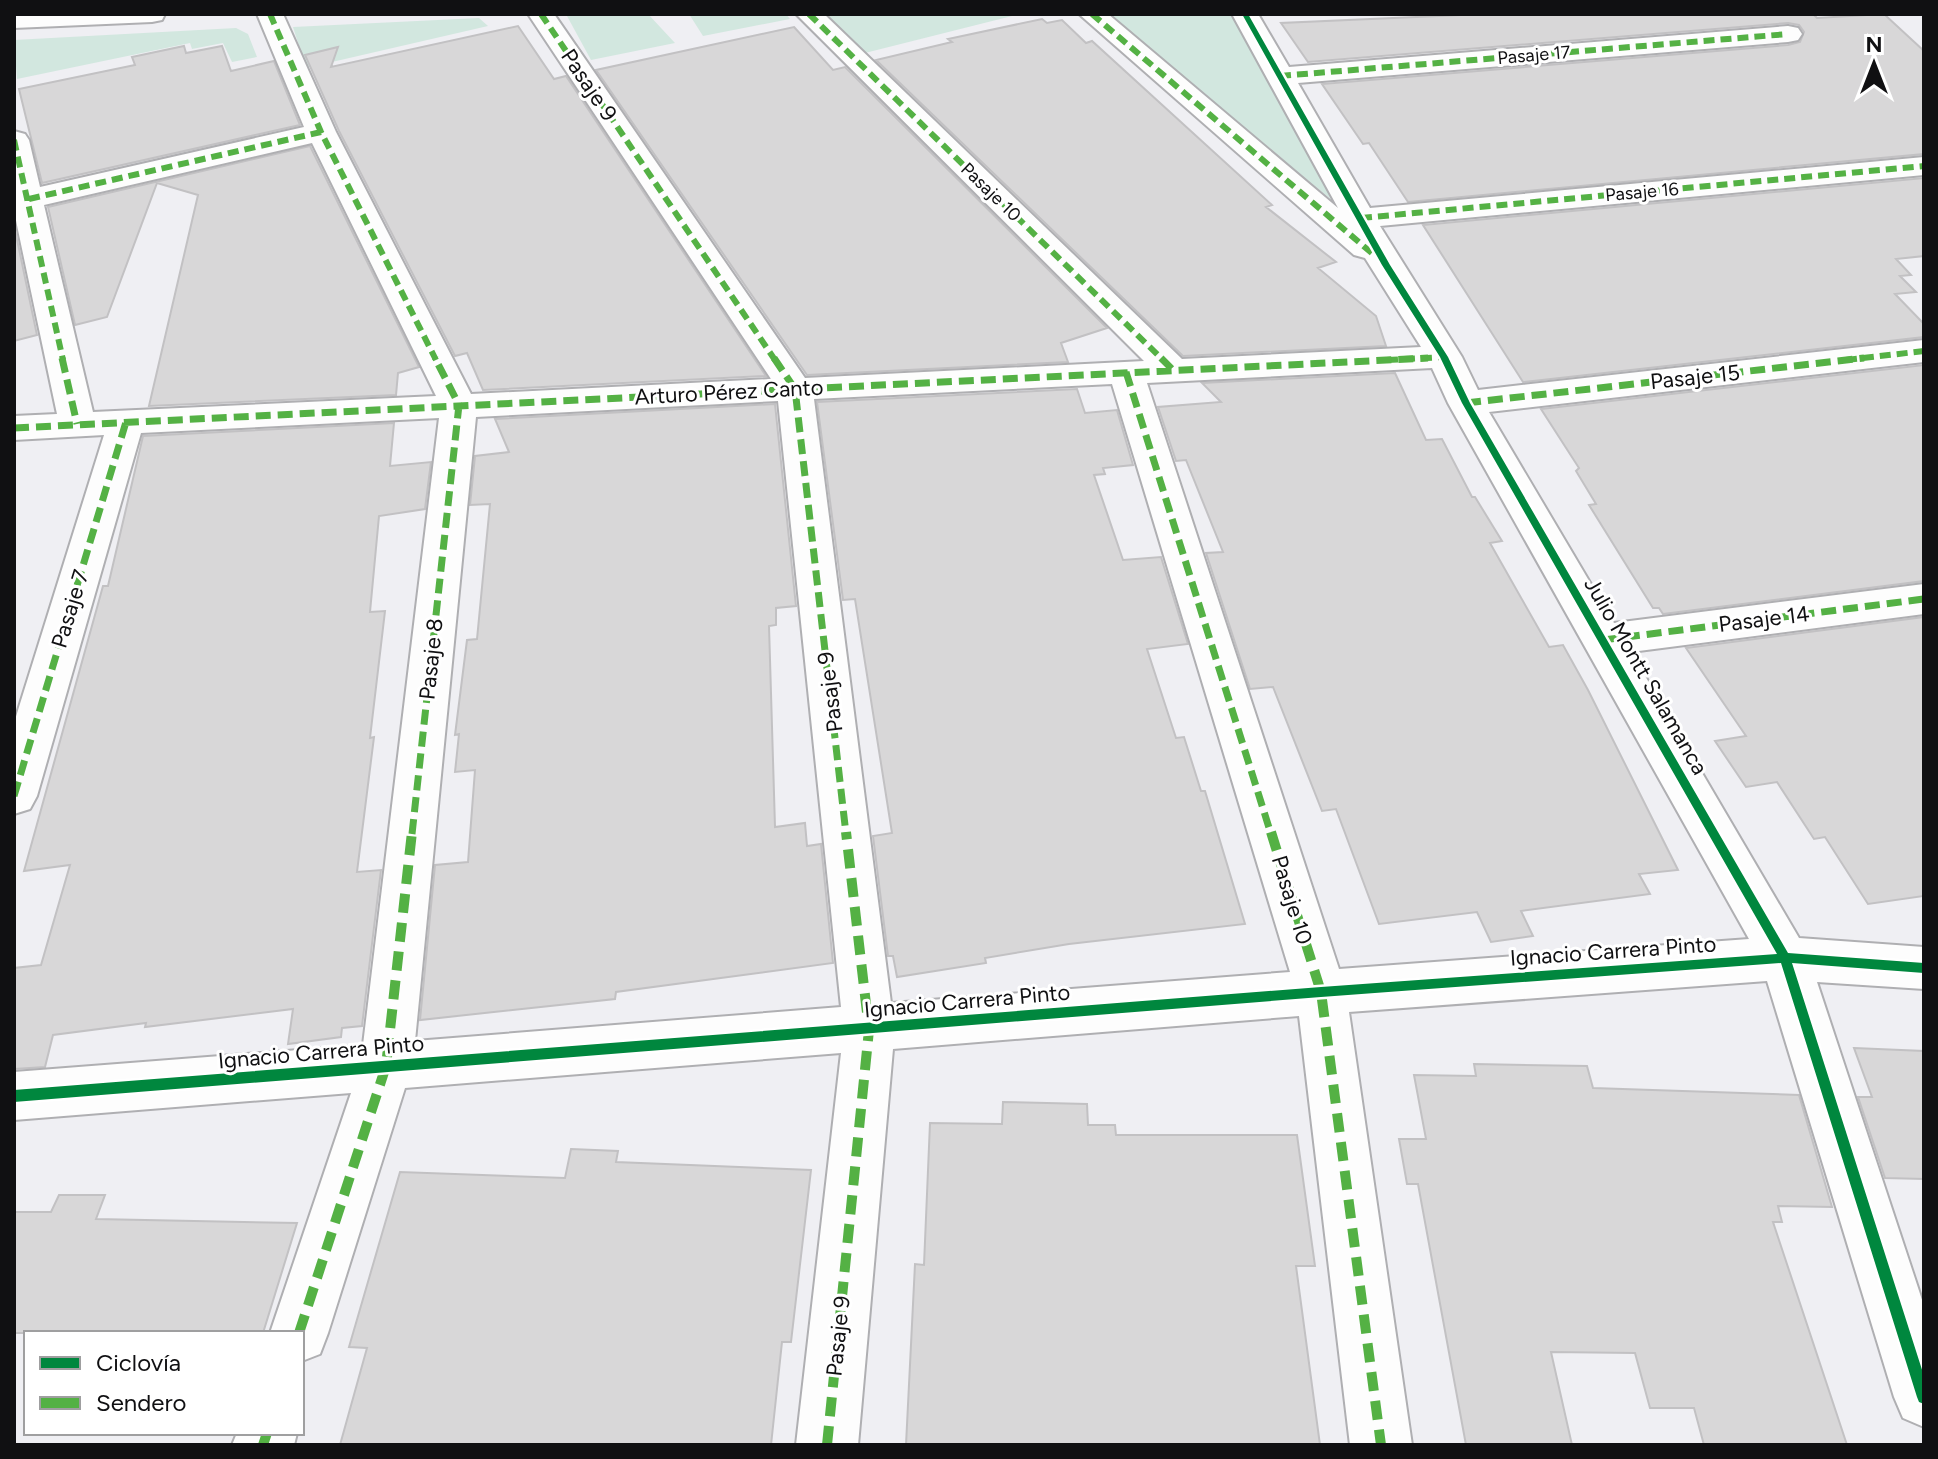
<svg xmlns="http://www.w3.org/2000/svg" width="1938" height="1459" font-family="Figtree,sans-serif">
<rect width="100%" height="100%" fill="#efeff3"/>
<!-- green -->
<path fill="#d2e7df" d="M648,14L675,43L591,60L567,16Z
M689,14H786L790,19L703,36Z
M821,14H1020L861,54Z
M1098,14H1237L1351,215Z
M479,18L488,26L306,68L293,27Z
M236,28L248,34L257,57L232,62L223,43L192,49L190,43L17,79L14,40Z"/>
<!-- building -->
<path fill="#d8d7d8" stroke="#c2c1c3" stroke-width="2" d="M1484,14H1813L1817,18L1884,14L1924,51V154L1408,202L1369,143L1363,144L1322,84L1788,45L1800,42L1804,32L1799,25L1788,23L1308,62L1281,23Z
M1042,19L1047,23L1062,20L1086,43L1092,41L1272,205L1266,207L1336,262L1318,268L1376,316L1386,346L1183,356L876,60L952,42L948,39Z
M518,26L554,79L566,76L766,376L483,390L467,353L455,356L339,131L305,55L338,47L331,67Z
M794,27L833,70L845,67L1107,328L1061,343L1068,362L807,375L596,70Z
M184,46L186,53L222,46L231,71L274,61L300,125L42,183L19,89L135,65L132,57Z
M310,146L419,367L398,373L396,395L149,406L198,195L157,183L107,317L75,325L48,207Z
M1924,178V256L1896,259L1911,275L1900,276L1916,292L1895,294L1924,324V337L1523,382L1423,225Z
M14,225L37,335L14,341Z
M1924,365V581L1663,614L1659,608H1653L1589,505L1596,504L1576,471L1579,468L1541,409Z
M1395,373L1426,440L1442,439L1472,497H1475L1502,541L1490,543L1549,647L1563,645L1588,690L1678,870L1639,874L1650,894L1521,911L1533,936L1491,942L1477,912L1379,924L1336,809L1322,811L1273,687L1250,689L1206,553L1223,552L1186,460L1176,461L1158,407L1221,402L1202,383Z
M1077,389L1085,413L1117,410L1133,465L1103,468L1105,474L1094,475L1123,560L1161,557L1188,644L1147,649L1176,738L1184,737L1201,791H1205L1245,924L1069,944L985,958L986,963L897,977L893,956H888L873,836L892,833L855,599L843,600L817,402Z
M775,404L796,606L776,608V625L769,626L775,827L805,823L807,846L821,844L833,963L616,992L615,999L420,1020L435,865L468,862L475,770L455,772L459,734L455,735L467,640L477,639L490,504L470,505L475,456L509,452L495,419Z
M394,423L390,466L431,462L425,509L379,516L370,612L385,611L370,738L374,737L357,872L381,870L362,1026L342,1028L341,1037L288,1044L293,1009L145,1027L146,1023L53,1035L45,1067L14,1069V968L41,965L70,865L24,871L103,586H108L143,436Z
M1924,617V896L1868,904L1825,837L1814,839L1777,782L1746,787L1715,741L1746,736L1686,648Z
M1854,1048L1924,1051V1179L1885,1178L1858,1097H1872Z
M1474,1064L1587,1066L1593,1088L1799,1095L1832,1207L1778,1206L1782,1222H1773L1847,1445H1704L1694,1408H1650L1635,1353L1551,1352L1572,1445H1466L1418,1184H1407L1399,1139H1426L1414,1075L1476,1076Z
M1003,1102L1087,1104L1088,1125H1115L1116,1135H1297L1315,1266H1296L1320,1445H906L915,1264L924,1265L930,1123L1002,1124Z
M571,1149L618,1151L616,1162L811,1170L791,1342H782L771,1445H340L367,1348L349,1347L400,1172L565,1178Z
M59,1195H105L96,1219L297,1223L263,1333H14V1212H51Z"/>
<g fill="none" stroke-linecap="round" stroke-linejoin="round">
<defs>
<path id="minor" d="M14,14H165L162,20L152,22L14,28Z
M257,14H283L336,132L471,394L771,379L528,14H554L805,378L1144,361L796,14H824L1182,359L1421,347L1365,258L1354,255L1079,14H1108L1338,208L1232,14H1258L1289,67L1788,26L1798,28L1802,34L1798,40L1788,42L1298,83L1370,208L1924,157V175L1380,226L1462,357L1478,390L1924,340V362L1489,412L1614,623L1924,584V614L1631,652L1799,938L1924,947V989L1817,982L1924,1306V1427L1903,1418L1894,1397L1767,981L1349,1012L1412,1445H1350L1299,1016L893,1049L858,1445H796L841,1053L405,1088L328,1333L320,1354L302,1361V1333H270L351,1093L14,1120V1072L363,1045L439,418L141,433L37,796L30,809L14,814V723L104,435L14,440V416L57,414L14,211V131L25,134L29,140L40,187L304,127ZM312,143L436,396L93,412L44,205ZM1432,368L1448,403L1749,939L1339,969L1147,383ZM1112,384L1290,972L891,1003L814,399ZM778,401L841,1007L415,1041L476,417Z
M237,1433H297L294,1445H232Z"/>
</defs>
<!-- minor casing -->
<use href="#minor" stroke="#afafb2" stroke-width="4"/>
<!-- minor -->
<use href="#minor" fill="#fdfdfd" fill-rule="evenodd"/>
<!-- quiet-far2 -->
<path stroke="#54b144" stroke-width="6" stroke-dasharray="11 6" stroke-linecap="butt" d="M270,14L321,132L436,360
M541,14L775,360
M809,14L1163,360
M1092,14L1374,255
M1280,76L1788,34
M14,140L63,360
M29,199L321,132
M1361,218L1924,166
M1387,360L1444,357
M1846,360L1924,351"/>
<!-- quiet-far1 -->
<path stroke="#54b144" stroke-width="7" stroke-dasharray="15 7" stroke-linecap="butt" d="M62,358L77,424
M774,358L795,389L846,834
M1161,358L1173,370
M1126,372L1271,834
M1466,403L1864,358
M14,428L1428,358
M1603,640L1924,599
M14,796L126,422
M412,834L459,405L435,358"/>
<!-- quiet -->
<path stroke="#54b144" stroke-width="10" stroke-dasharray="19 10" stroke-linecap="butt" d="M1271,832L1321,992L1381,1445
M299,1333L386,1066L412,832
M263,1445L267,1433
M827,1445L869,1030L846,832"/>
<defs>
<path id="cycleway" d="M1242,14H1248L1390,265L1448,357L1470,403L1788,953L1924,963V973L1792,963L1924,1376V1404L1919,1402L1917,1397L1781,963L1321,997L14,1102V1090L1321,987L1777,954L1462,403L1440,357L1382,265Z"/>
</defs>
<!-- cycleway casing -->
<use href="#cycleway" stroke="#fff" stroke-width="5"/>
<!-- cycleway -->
<use href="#cycleway" fill="#00873e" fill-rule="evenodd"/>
</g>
<g text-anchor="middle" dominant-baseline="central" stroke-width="6" stroke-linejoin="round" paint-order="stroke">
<!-- far-street labels -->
<g font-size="18" fill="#101012" stroke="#fff">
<text transform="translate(1534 55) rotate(-5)">Pasaje 17</text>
<text transform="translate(991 192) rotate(44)">Pasaje 10</text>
<text transform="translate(1642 192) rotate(-5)">Pasaje 16</text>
</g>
<!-- street labels -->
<g font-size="22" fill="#101012" stroke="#fff">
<text transform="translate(589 85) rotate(56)">Pasaje 9</text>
<text transform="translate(1695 377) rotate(-6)">Pasaje 15</text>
<text transform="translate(729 392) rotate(-3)">Arturo Pérez Canto</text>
<text transform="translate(70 609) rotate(-73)">Pasaje 7</text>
<text transform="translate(1764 619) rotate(-7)">Pasaje 14</text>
<text transform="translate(431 659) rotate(-84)">Pasaje 8</text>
<text transform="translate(1646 676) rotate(60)">Julio Montt Salamanca</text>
<text transform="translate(830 692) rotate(-97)">Pasaje 9</text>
<text transform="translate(1292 900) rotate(73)">Pasaje 10</text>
<text transform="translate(1613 951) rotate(-4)">Ignacio Carrera Pinto</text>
<text transform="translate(967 1001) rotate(-5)">Ignacio Carrera Pinto</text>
<text transform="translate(321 1052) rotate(-5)">Ignacio Carrera Pinto</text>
<text transform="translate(838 1336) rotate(-84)">Pasaje 9</text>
</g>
</g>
<!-- border -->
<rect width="1938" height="1459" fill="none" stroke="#101012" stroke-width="32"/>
<!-- legend -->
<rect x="24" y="1331" width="280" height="104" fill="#ffffff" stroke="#9f9fa0" stroke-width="2"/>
<rect x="40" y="1357" width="40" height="12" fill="#00873e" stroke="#9f9fa0" stroke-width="2"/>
<text x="96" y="1371" font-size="24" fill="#101012">Ciclovía</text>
<rect x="40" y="1397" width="40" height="12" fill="#54b144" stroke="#9f9fa0" stroke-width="2"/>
<text x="96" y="1411" font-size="24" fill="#101012">Sendero</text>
<!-- north arrow -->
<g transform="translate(1874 64)" stroke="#ffffff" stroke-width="6" paint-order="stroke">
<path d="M0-6L14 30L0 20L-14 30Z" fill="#101012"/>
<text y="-12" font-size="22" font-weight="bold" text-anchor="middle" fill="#101012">N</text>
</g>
</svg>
